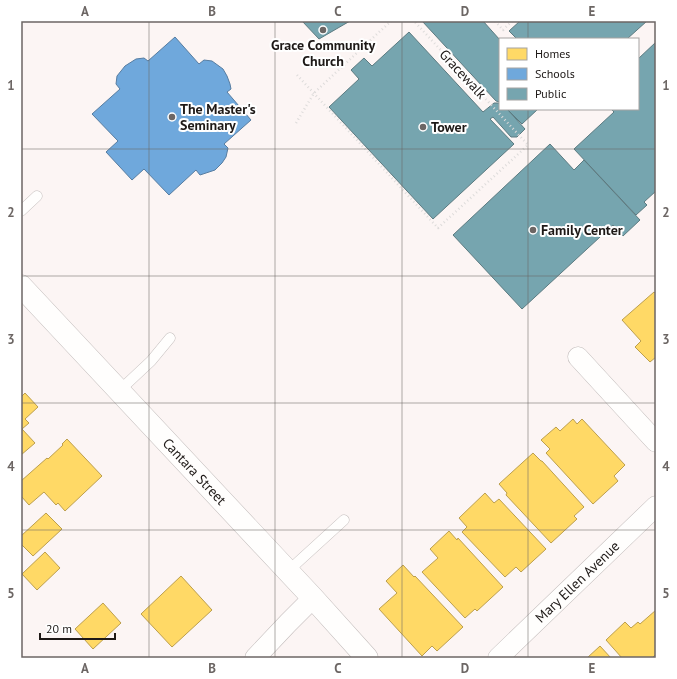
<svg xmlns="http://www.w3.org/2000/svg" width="677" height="679" font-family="'PT Sans',sans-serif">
<rect width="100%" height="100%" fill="#fcf5f4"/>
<!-- homes -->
<path fill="#ffd966" stroke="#bc9f4e" d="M654,292L656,294V357L650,362L635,347L641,341L622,320Z
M25,393L38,407L25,419L29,423L22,429L35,443L21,455V397Z
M573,419L577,424L582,419L625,465L614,476L618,481L593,504L546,453L550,449L541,440L556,427L560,431Z
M67,439L102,476L65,511L58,503L56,505L44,492L29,505L21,496V481L47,458L48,459L63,445L62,444Z
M533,453L541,461H542L584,507L574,516L577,519L551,543L506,495L507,493L499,484Z
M485,493L494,503L499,499L546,549L521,572L516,567L505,577L462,532L467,527L459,518Z
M46,513L62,529L33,556L21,544V536Z
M449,531L457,540L458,538L503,587L477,611L475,609L465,618L422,572L438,558L430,549Z
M45,552L60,568L37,590L22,574Z
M403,565L414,577L415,576L463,627L437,651L432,646L422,656L379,609L397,593L386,581Z
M181,576L212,610L172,647L141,614Z
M103,603L121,623L93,649L75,629Z
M656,610V654L652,658H622L606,640L625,622L631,628L638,622L640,624Z
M600,646L611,658H587Z"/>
<!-- schools -->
<path fill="#6fa8dc" stroke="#577da1" d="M175,37L199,64L204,60L212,61L223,69L227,76L230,84L231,89L227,92L251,120L224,144L228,148L226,157L222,163L215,170L200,175L196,170L169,195L144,169L132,180L106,152L118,141L92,114L120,89L116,84L117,76L125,66L136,59L144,58L148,61Z"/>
<!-- public -->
<path fill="#76a5af" stroke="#5c7b81" d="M302,21H350L319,39Z
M422,21H483L500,40V102L496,101Z
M520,21H647L627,39H517L509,31Z
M409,32L483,112L494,103H500V109H507L525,129L517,137H511L493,117L490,119L514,144L433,219L329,107L359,79L351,70L364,58L372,66Z
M656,42V191L644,202L647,205L636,215L574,149L614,112L611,109H638V59Z
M507,109H538L522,124Z
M550,144L574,170L584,160L640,220L623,236L613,225L522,309L453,235Z"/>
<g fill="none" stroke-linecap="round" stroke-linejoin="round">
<defs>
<path id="service" d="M21,211L37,196
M119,391L151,361L170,338
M287,572L344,520"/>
<g id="minor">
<path d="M578,357L656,442"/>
<path d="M255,658L288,623L313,598"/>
<path id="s1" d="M498,658L656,506"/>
</g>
<g id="tertiary">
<path id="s2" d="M21,286L313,598L367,658"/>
</g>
</defs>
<!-- service casing -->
<use href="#service" stroke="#c2bcbb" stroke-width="11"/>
<!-- minor casing -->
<use href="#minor" stroke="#c2bcbb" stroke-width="21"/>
<!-- tertiary casing -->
<use href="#tertiary" stroke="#c2bcbb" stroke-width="23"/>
<!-- path -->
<path stroke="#dddbda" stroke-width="2.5" stroke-dasharray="1 3" stroke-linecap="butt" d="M495,21L503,30L512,21
M297,75L438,228L528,145L414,21
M296,123L314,93L391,21"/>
<!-- service -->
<use href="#service" stroke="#fffefd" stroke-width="10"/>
<!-- minor -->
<use href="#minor" stroke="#fffefd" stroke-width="20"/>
<!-- tertiary -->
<use href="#tertiary" stroke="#fffefd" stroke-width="22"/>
</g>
<!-- grid -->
<path fill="none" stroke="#6c6664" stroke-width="1" stroke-opacity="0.55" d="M149,21V658M275,21V658M402,21V658M528,21V39M528,109V658M21,149H656M21,276H656M21,403H656M21,530H656"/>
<!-- markers -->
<g fill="#6c6664" stroke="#fff" stroke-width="1.5">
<circle cx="323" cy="30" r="4"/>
<circle cx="172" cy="117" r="4"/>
<circle cx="423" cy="127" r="4"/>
<circle cx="533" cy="230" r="4"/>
</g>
<g text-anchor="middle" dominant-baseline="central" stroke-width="4" stroke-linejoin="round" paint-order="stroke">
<!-- poi labels -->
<g font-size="14" font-weight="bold" fill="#1e1917" stroke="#fff" text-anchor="start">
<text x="323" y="45" text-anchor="middle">Grace Community<tspan x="323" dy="16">Church</tspan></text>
<text x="180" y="109">The Master's<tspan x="180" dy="16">Seminary</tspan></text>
<text x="431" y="127">Tower</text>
<text x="541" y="230">Family Center</text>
</g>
<!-- street labels -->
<g font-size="14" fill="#1e1917" stroke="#fff">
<text transform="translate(463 74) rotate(47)">Gracewalk</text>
<text stroke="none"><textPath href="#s2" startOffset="254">Cantara Street</textPath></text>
<text stroke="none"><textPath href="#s1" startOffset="110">Mary Ellen Avenue</textPath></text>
</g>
</g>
<!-- border -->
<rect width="677" height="679" fill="none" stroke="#ffffff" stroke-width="44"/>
<!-- legend -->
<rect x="499" y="38" width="140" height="72" fill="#ffffff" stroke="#a5a3a2"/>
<rect x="507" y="48" width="20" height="12" fill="#ffd966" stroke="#a5a3a2"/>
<text x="535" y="58" font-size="12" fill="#1e1917">Homes</text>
<rect x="507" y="68" width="20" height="12" fill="#6fa8dc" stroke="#a5a3a2"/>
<text x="535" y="78" font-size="12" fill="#1e1917">Schools</text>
<rect x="507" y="88" width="20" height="12" fill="#76a5af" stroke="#a5a3a2"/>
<text x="535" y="98" font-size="12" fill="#1e1917">Public</text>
<!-- scale -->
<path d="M40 633v6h75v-6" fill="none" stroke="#1e1917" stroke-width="2"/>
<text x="46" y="633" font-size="12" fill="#1e1917" stroke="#ffffff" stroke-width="3" paint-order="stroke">20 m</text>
<rect x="22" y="22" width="633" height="635" fill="none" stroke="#6c6664" stroke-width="1.5"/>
<g font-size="13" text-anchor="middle" font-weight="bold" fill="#6c6664">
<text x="85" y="16">A</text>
<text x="212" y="16">B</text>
<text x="338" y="16">C</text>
<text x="465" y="16">D</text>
<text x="592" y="16">E</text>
<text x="11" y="90">1</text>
<text x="666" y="90">1</text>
<text x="11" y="217">2</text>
<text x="666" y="217">2</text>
<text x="11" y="344">3</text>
<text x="666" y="344">3</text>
<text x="11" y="471">4</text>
<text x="666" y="471">4</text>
<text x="11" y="598">5</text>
<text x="666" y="598">5</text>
<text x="85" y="673">A</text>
<text x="212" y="673">B</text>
<text x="338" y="673">C</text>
<text x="465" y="673">D</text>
<text x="592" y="673">E</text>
</g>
</svg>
